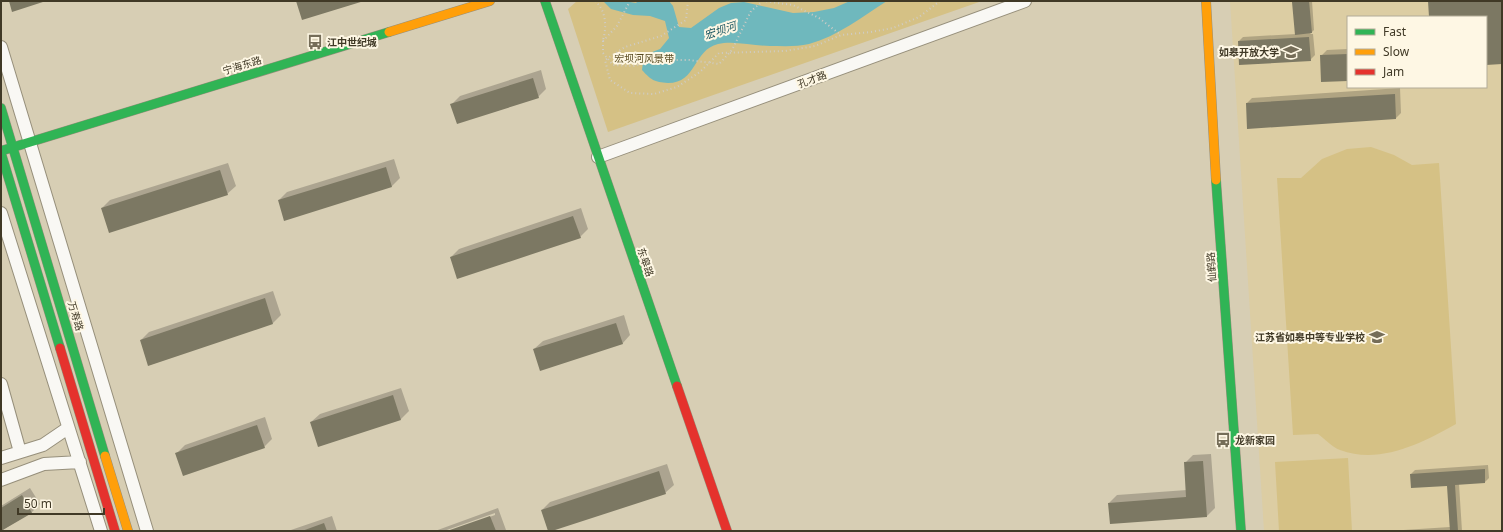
<svg xmlns="http://www.w3.org/2000/svg" width="1503" height="532" font-family="'Noto Sans','Noto Sans SC',sans-serif">
<rect width="100%" height="100%" fill="#d7ceb4"/>
<!-- built -->
<path fill="#dccda3" fill-rule="evenodd" d="M1230,1H1502V531H1264ZM1348,17H1486V87H1348Z"/>
<!-- green -->
<path fill="#d5c185" d="M577,1H982L608,132L568,9Z
M1371,147L1394,155L1412,165L1439,163L1456,424C1422,443 1380,465 1340,450C1332,447 1325,439 1318,434L1293,435L1277,178H1301L1322,159L1347,149Z
M1348,458L1352,531H1279L1275,462Z"/>
<!-- water -->
<path fill="#6fb8bd" d="M603,1H624L636,3L638,1H669L673,6L679,27L691,28L719,8L731,3L744,2L793,13L814,12L834,8L850,1H887C862,17 838,36 809,44C797,47 782,46 770,46C754,46 733,40 718,44C693,50 697,83 668,83C654,82 651,80 642,70L643,62L647,54L660,49L669,38L665,21L650,16L633,15L611,9Z"/>
<!-- shadow -->
<path fill="#0003" d="M1295,1H1312L1314,30L1310,34H1313L1315,55L1310,60L1239,41L1243,37L1296,34L1293,3Z
M1348,49V80L1321,56L1327,50Z
M541,70L546,89L538,97L452,104L460,96Z
M1400,88L1401,113L1396,118L1247,103L1252,98Z
M394,159L400,178L392,186L279,200L287,192Z
M228,163L236,186L227,194L102,208L110,200Z
M581,208L588,229L580,237L451,257L459,249Z
M273,291L281,315L273,323L149,365L141,340L149,332Z
M624,315L630,335L622,344L534,349L543,341Z
M401,388L409,411L401,419L319,446L311,422L320,414Z
M265,417L272,439L264,447L177,453L185,445Z
M1211,454L1215,508L1207,516L1109,503L1117,495L1187,490L1185,463L1193,455Z
M667,464L674,485L665,493L549,531L542,510L550,502Z
M1488,465L1489,478L1485,482L1459,484L1462,531H1388L1450,527L1448,485L1411,474L1415,470Z
M30,488L40,504L32,512L1,531V506Z
M498,508L506,530L505,531H450L495,515V513L444,531H435Z
M332,516L337,531H288Z"/>
<!-- building -->
<path fill="#7c7863" d="M9,1H46L12,12Z
M296,1H364L302,20Z
M1309,1L1312,33L1295,35L1292,2Z
M1428,1H1502V64L1486,65V17H1429Z
M1309,37L1311,61L1239,65L1238,41Z
M1348,54V81L1321,82L1320,55Z
M533,78L539,98L457,124L450,104Z
M1395,94L1396,119L1247,129L1246,103Z
M386,167L392,187L284,221L278,200Z
M220,170L228,195L109,233L101,208Z
M573,216L581,238L457,279L450,257Z
M265,298L273,324L148,366L140,340Z
M616,323L623,344L540,371L533,349Z
M393,395L401,420L318,447L310,422Z
M257,425L265,448L183,476L175,453Z
M1203,461L1207,517L1110,524L1108,503L1186,497L1184,462Z
M1485,469V483L1455,485L1458,531H1450L1447,486L1411,488L1410,474Z
M659,471L666,494L552,531H548L541,510Z
M22,495L32,513L1,531V508Z
M490,516L496,531H447Z
M324,523L327,531H302Z"/>
<g fill="none" stroke-linecap="round" stroke-linejoin="round">
<defs>
<path id="street" d="M1,47L147,531
M598,157L1025,1
M1,213L101,531
M1,384L20,452
M1,458L43,445L68,428
M1,480L44,464L80,462"/>
<path id="fast" d="M545,1L677,386
M1,108L105,456
M1,151L389,32
M1,153L60,348
M1216,180L1241,531"/>
<path id="slow" d="M1206,1L1216,180
M389,32L490,1
M105,456L128,531"/>
<path id="jam" d="M60,348L115,531
M677,386L727,531"/>
</defs>
<!-- street casing -->
<use href="#street" stroke="#968f7b" stroke-width="14"/>
<!-- fast casing -->
<use href="#fast" stroke="#968f7b" stroke-width="10"/>
<!-- slow casing -->
<use href="#slow" stroke="#968f7b" stroke-width="10"/>
<!-- jam casing -->
<use href="#jam" stroke="#968f7b" stroke-width="10"/>
<!-- path -->
<path stroke="#cfccc5" stroke-width="2" stroke-dasharray="1 3" stroke-linecap="butt" d="M595,1C606,10 607,27 603,40
M688,1L686,20L661,36L625,47L605,60L610,80L630,93L654,94L677,87L700,72L719,53L785,51L815,46L841,35L871,32L893,28L919,17L940,1
M603,41L617,26L630,1"/>
<!-- street -->
<use href="#street" stroke="#f9f8f4" stroke-width="12"/>
<!-- fast -->
<use href="#fast" stroke="#30b455" stroke-width="9"/>
<!-- slow -->
<use href="#slow" stroke="#ff9f0a" stroke-width="9"/>
<!-- jam -->
<use href="#jam" stroke="#e5322d" stroke-width="9"/>
<!-- path-bridge -->
<path stroke="#cfccc5" stroke-width="2" stroke-dasharray="1 3" stroke-linecap="butt" d="M603,41V53L613,65L633,66L659,60H689L719,64L732,50L751,11L763,1L793,5L819,18L841,35"/>
</g>
<!-- icons -->
<defs>
<symbol id="bus-bare" viewBox="-9 -9 18 18"><path d="M-5-6H5V4H4V6H2V4H-2V6H-4V4H-5ZM-3.5-4V0h7V-4ZM-3.5 1.2v1.5H-2V1.2ZM2 1.2v1.5H3.5V1.2Z" fill="#756d58" stroke="#fef7e4" stroke-width="2.5" paint-order="stroke"/></symbol>
<symbol id="school-bare" viewBox="-9 -9 18 18"><path d="M0-5L7-2L0 1L-7-2ZM-4 1L0 2.5L4 1V4Q0 6-4 4Z" fill="#756d58" stroke="#fef7e4" stroke-width="2.5" paint-order="stroke"/></symbol>
</defs>
<g fill-rule="evenodd">
<use href="#bus-bare" x="304" y="31" width="22" height="22"/>
<use href="#school-bare" x="1280" y="41" width="22" height="22"/>
<use href="#school-bare" x="1366" y="326" width="22" height="22"/>
<use href="#bus-bare" x="1212" y="429" width="22" height="22"/>
</g>
<g text-anchor="middle" dominant-baseline="central" stroke-width="4" stroke-linejoin="round" paint-order="stroke">
<!-- poi labels -->
<g font-size="10" font-weight="bold" fill="#403926" stroke="#fef7e4" text-anchor="start">
<text x="327" y="42">江中世纪城</text>
<text x="1279" y="52" text-anchor="end">如皋开放大学</text>
<text x="1365" y="337" text-anchor="end">江苏省如皋中等专业学校</text>
<text x="1235" y="440">龙新家园</text>
</g>
<!-- park labels -->
<g font-size="10" fill="#5a4c22" stroke="#fef7e4">
<text x="644" y="58">宏坝河风景带</text>
</g>
<!-- street labels -->
<g font-size="10" fill="#403926" stroke="#fef7e4">
<text transform="translate(242 65) rotate(-17)">宁海东路</text>
<text transform="translate(812 79) rotate(-20)">孔才路</text>
<text transform="translate(646 262) rotate(71)">东皋路</text>
<text transform="translate(1211 267) rotate(-94)">仙鹤路</text>
<text transform="translate(76 316) rotate(73)">万寿路</text>
</g>
<!-- water labels -->
<g font-size="11" font-style="italic" fill="#1b5761" stroke="#fef7e4">
<text transform="translate(720 30) rotate(-18)">宏坝河</text>
</g>
</g>
<!-- border -->
<rect width="1503" height="532" fill="none" stroke="#403926" stroke-width="4"/>
<!-- legend -->
<rect x="1347" y="16" width="140" height="72" fill="#fef7e4" stroke="#b2ab98"/>
<rect x="1355" y="29" width="20" height="6" fill="#30b455" stroke="#b2ab98"/>
<text x="1383" y="36" font-size="12" fill="#403926">Fast</text>
<rect x="1355" y="49" width="20" height="6" fill="#ff9f0a" stroke="#b2ab98"/>
<text x="1383" y="56" font-size="12" fill="#403926">Slow</text>
<rect x="1355" y="69" width="20" height="6" fill="#e5322d" stroke="#b2ab98"/>
<text x="1383" y="76" font-size="12" fill="#403926">Jam</text>
<!-- scale -->
<path d="M18 508v6h86v-6" fill="none" stroke="#403926" stroke-width="2"/>
<text x="24" y="508" font-size="12" fill="#403926" stroke="#fef7e4" stroke-width="3" paint-order="stroke">50 m</text>
</svg>
